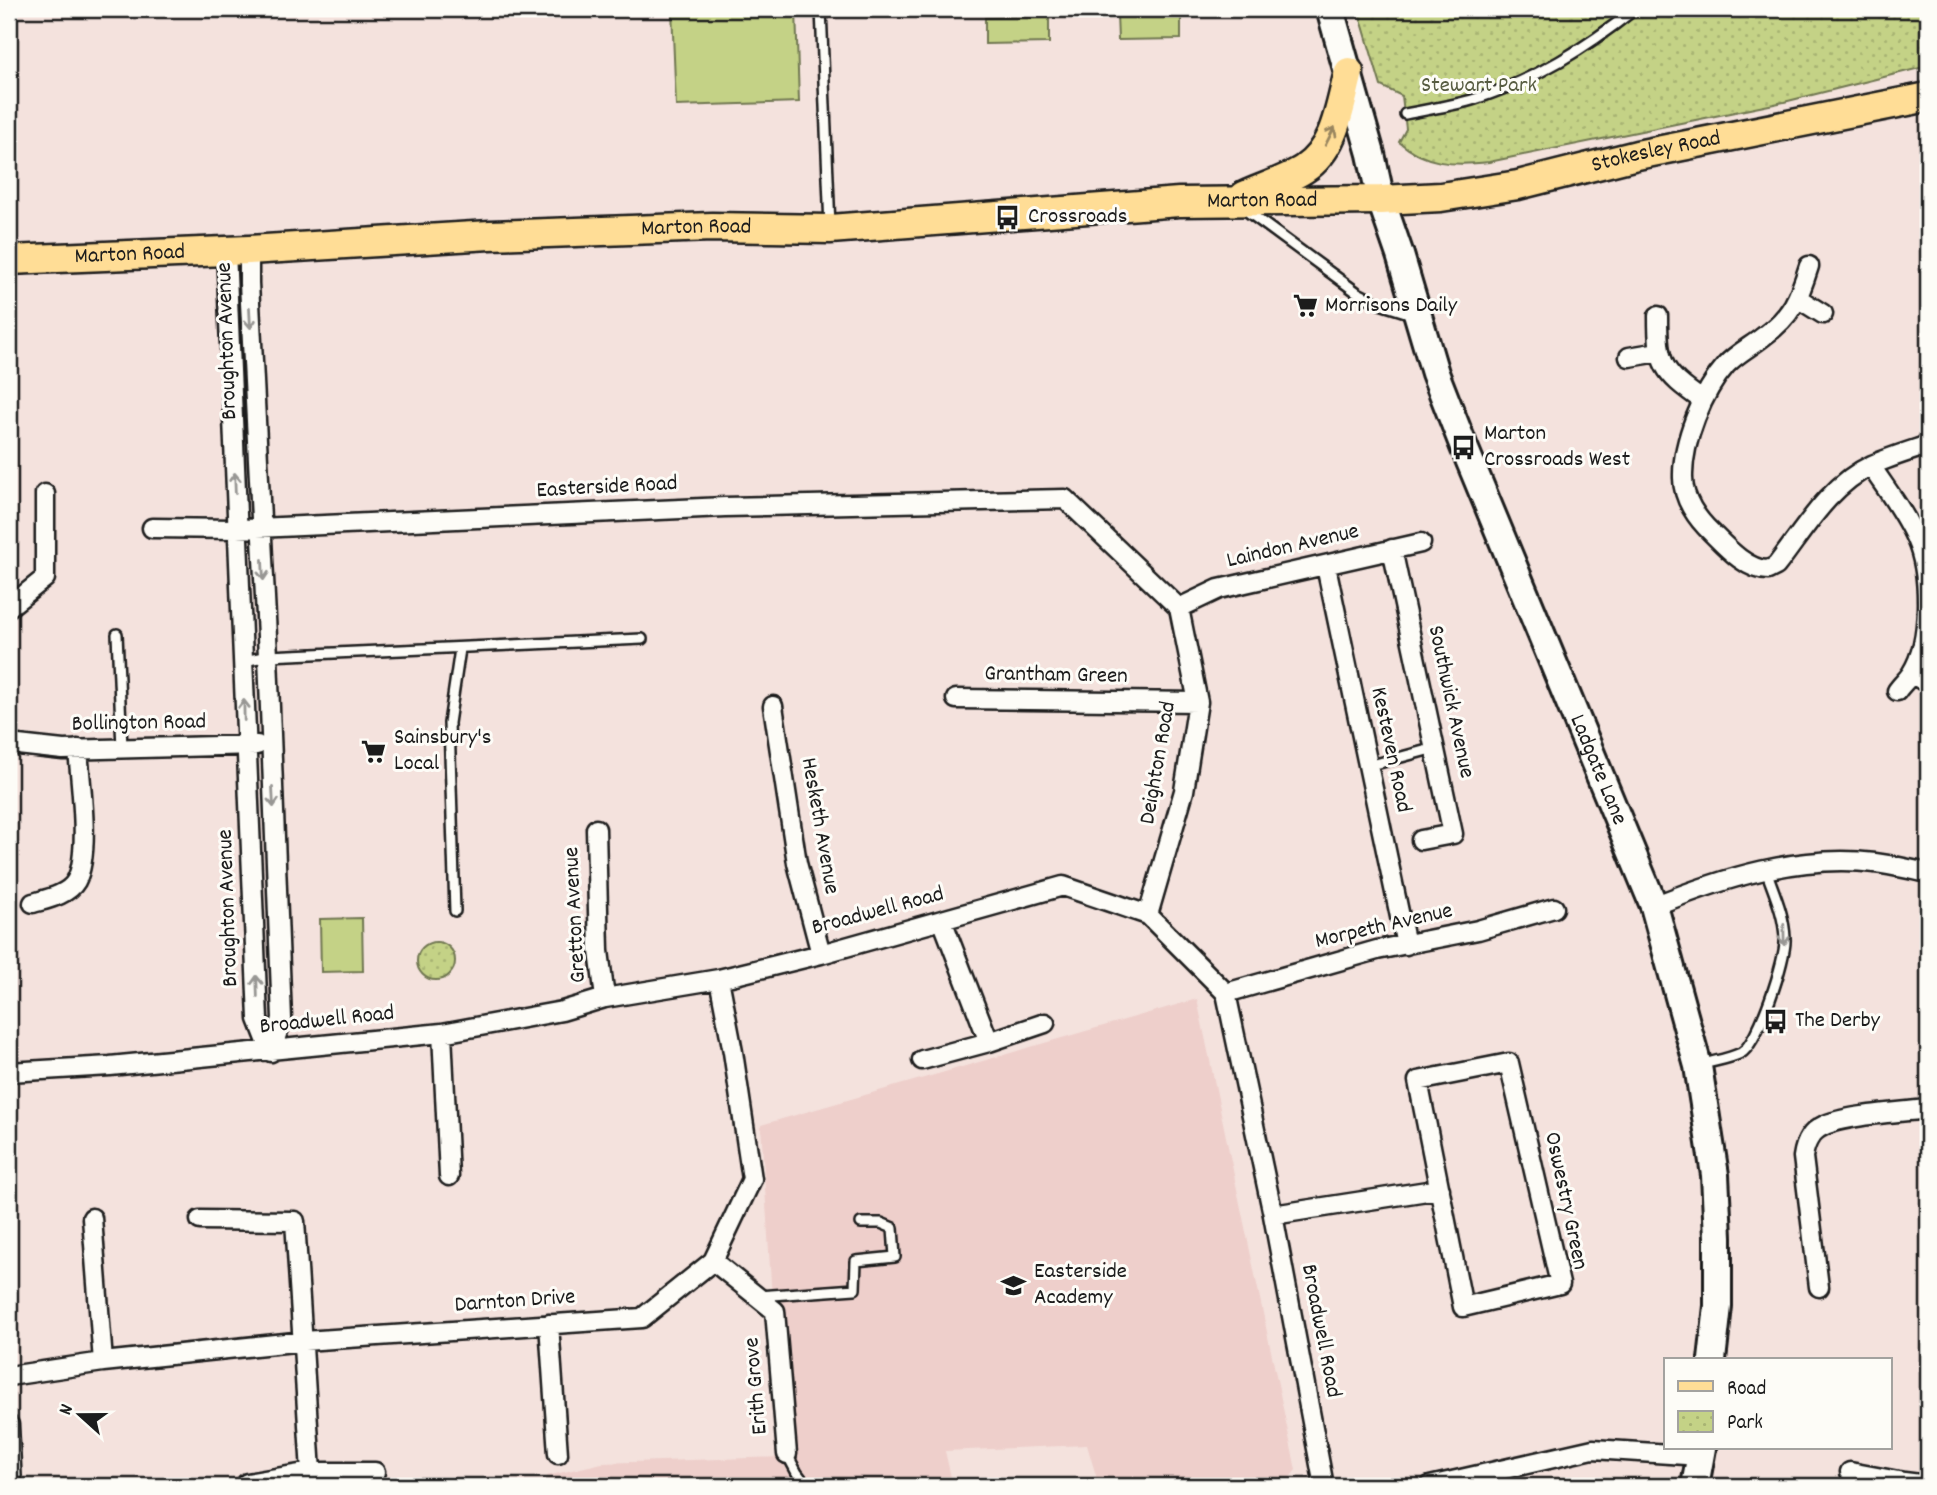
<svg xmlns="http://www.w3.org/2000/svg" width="1937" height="1495" font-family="Dekko,sans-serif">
<defs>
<pattern id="park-dots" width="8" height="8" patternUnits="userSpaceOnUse" patternTransform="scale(1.75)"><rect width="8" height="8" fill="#c4d286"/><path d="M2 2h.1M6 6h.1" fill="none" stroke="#a8b473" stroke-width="1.8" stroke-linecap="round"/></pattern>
</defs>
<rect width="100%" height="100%" fill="#f4e2dd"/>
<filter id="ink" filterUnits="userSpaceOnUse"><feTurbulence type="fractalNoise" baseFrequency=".0143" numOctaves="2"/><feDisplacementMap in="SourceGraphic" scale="14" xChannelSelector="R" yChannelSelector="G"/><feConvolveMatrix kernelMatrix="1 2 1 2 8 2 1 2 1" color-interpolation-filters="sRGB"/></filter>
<g filter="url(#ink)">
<!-- built -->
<path fill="#eecfcb" d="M1197,999L1296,1470L1283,1486H1099L1087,1445L945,1451L953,1486H548L547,1476L602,1463L782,1457L761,1125Z"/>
<!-- grass -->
<path fill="#c4d286" stroke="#707751" stroke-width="2" d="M672,9H796L799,102L676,106Z
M1117,14H1181V39L1118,40Z
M1049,17V43L985,44V18Z
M362,918L363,971L321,972L320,919Z"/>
<!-- park -->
<path fill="url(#park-dots)" stroke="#707751" stroke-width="2" d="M1358,9H1928V66L1784,102L1489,162C1454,166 1426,165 1399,142L1406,129L1402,96L1381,86Z
M417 961a19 19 0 1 1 38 0a19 19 0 1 1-38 0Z"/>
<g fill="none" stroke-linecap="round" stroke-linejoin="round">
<defs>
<path id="service" d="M821,9L830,227
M1405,114C1428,109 1453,106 1475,99C1535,80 1586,48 1635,9
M1244,209L1358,293L1380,304L1412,314
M117,634L122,748
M244,661L268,656L642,639
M1368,766L1435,748
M455,911L449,723L460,649
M1700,1065C1713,1061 1729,1059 1741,1053C1758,1044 1787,957 1785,938C1784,914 1774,893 1766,870
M758,1296L855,1289L856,1261L895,1257L893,1228L881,1223H861
M787,1454L797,1473L807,1486"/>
<path id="minor" d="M226,250L258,1019L271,1052
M249,250V283L268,656L282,1019L271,1052
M1809,266C1799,298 1792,316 1764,336C1752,346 1737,353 1726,365C1703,391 1682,442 1683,478C1683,499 1697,519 1712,533C1726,547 1747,570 1768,570L1776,566C1804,530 1829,485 1872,465C1890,457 1910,451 1928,445
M1799,299L1823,314
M1658,316C1658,365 1662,372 1702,400
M1629,357L1659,352
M1871,466C1886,489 1905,513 1916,539C1931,573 1932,642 1911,674C1907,680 1901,685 1897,691
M152,528L236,529L725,507L1065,499L1179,608L1198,702L1184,791L1148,915
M1392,549L1453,834L1421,840
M1326,566L1406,945
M9,607L45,578V494
M1179,608L1219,589L1421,543
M1912,673L1928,684
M956,699L1198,702
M773,706L797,863L821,954
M9,744L63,750L257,745
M596,829L599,951L605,998
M33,903C47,899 68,895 76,881C91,853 80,781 78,749
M1654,906C1723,878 1799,854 1875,863C1893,865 1911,870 1928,873
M942,920L989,1042
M1226,993L1377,950L1478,930L1554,908
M442,1033L449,1176
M922,1060L989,1042L1045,1023
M1509,1063L1560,1284L1463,1307L1418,1081Z
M9,1072L110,1066L442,1033L562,1011L605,998L719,979L821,954L1063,886L1148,915L1226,993L1273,1215L1324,1486
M1273,1215L1440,1189
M92,1218L103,1362
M200,1220L295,1221L311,1472
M713,1261L775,1311L787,1454
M1819,1287L1803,1157C1805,1143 1810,1132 1823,1126C1844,1115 1903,1112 1928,1109
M549,1324L558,1454
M9,1376L103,1362L304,1341L642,1318L713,1261L752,1179L733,1052L719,979
M9,1425L12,1486
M1850,1472L1904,1482
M247,1483L311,1472H375
M1430,1486L1593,1449L1701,1456
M1903,1486L1904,1482L1928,1485"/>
<g id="secondary">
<path id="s1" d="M1330,9L1371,154L1381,200L1400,255L1435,373L1464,447L1654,906L1698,1066L1715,1175L1718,1237V1306L1712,1360"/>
<path d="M1695,1486L1702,1448"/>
</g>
<g id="primary">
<path d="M1244,196C1264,187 1287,180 1304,169C1336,148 1340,105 1349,72"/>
<path id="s2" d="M9,260L249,250L490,235L712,227L830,229L1179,202L1381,200L1441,197L1518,185L1637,155L1928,97"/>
</g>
</defs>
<!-- service casing -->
<use href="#service" stroke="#1c1c1c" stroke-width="14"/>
<!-- minor casing -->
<use href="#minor" stroke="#1c1c1c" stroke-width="23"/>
<!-- secondary casing -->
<use href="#secondary" stroke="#1c1c1c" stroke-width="32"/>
<!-- primary casing -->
<use href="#primary" stroke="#1c1c1c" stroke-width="33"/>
<!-- service -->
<use href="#service" stroke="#fdfcf7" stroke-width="9"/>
<!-- minor -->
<use href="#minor" stroke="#fdfcf7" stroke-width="18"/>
<!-- secondary -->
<use href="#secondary" stroke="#fdfcf7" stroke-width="26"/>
<!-- primary -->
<use href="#primary" stroke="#ffdd96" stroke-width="28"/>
</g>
<!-- one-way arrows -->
<defs><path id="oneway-shaft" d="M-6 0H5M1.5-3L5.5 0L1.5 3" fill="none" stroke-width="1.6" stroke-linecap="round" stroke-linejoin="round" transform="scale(1.75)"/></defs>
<use stroke="#99865f" href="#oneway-shaft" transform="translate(1330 136) rotate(-63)"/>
<g stroke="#989794">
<use href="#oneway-shaft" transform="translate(250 318) rotate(87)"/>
<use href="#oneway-shaft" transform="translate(235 483) rotate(-92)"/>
<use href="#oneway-shaft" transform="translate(263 570) rotate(87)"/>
<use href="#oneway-shaft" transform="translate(244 710) rotate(-91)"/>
<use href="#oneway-shaft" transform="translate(273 797) rotate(87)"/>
<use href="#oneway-shaft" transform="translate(1784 935) rotate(89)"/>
<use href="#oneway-shaft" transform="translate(257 986) rotate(-92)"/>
</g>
</g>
<!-- icons -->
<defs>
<symbol id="bus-bare" viewBox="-9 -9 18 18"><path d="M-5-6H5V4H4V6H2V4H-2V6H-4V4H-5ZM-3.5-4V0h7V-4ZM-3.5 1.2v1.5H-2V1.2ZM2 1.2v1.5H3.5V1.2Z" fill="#1c1c1c" stroke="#fdfcf7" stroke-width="2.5" paint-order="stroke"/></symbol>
<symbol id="supermarket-bare" viewBox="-9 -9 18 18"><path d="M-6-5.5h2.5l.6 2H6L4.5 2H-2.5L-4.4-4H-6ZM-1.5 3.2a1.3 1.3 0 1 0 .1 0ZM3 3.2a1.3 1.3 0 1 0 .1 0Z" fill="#1c1c1c" stroke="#fdfcf7" stroke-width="2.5" paint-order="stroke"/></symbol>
<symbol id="school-bare" viewBox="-9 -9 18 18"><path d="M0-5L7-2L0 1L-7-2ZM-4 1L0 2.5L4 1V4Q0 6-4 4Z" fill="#1c1c1c" stroke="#fdfcf7" stroke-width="2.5" paint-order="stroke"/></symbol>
</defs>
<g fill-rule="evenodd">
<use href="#bus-bare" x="990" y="200" width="35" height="35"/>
<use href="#supermarket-bare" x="1288" y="288" width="35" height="35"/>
<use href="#bus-bare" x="1446" y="430" width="35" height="35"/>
<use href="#supermarket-bare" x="356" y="734" width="35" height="35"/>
<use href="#bus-bare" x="1758" y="1004" width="35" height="35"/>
<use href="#school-bare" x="996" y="1268" width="35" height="35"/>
</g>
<g text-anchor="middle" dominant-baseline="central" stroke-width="6" stroke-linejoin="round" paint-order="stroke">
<!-- park labels -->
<g font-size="23" fill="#575c41" stroke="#fdfcf7">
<text x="1479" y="86">Stewart Park</text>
</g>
<!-- street labels -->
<g font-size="23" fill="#1c1c1c" stroke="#fdfcf7">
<text stroke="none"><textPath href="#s2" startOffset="1654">Stokesley Road</textPath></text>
<text stroke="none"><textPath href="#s2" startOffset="1255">Marton Road</textPath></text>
<text stroke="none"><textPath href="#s2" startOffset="688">Marton Road</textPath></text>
<text stroke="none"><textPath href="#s2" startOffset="121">Marton Road</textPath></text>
<text transform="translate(228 341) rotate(-92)">Broughton Avenue</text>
<text transform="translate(607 488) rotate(-3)">Easterside Road</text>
<text transform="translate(1293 547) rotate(-13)">Laindon Avenue</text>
<text transform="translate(1056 676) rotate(1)">Grantham Green</text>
<text transform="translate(1450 702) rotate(78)">Southwick Avenue</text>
<text transform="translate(139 724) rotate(-1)">Bollington Road</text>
<text transform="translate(1390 750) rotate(78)">Kesteven Road</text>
<text transform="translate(1159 763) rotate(-80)">Deighton Road</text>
<text stroke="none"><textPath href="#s1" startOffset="808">Ladgate Lane</textPath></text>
<text transform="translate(819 826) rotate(80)">Hesketh Avenue</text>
<text transform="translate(229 908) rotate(-92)">Broughton Avenue</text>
<text transform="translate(878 912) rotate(-15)">Broadwell Road</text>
<text transform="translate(576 915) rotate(-93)">Gretton Avenue</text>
<text transform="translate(1384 927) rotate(-13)">Morpeth Avenue</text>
<text transform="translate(327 1021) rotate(-6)">Broadwell Road</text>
<text transform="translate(1565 1201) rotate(78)">Oswestry Green</text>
<text transform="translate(515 1302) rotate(-4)">Darnton Drive</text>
<text transform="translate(1320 1331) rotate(79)">Broadwell Road</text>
<text transform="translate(757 1386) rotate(-95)">Erith Grove</text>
</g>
<!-- poi labels -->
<g font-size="23" fill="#1c1c1c" stroke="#fdfcf7" text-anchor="start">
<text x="1028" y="217">Crossroads</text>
<text x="1325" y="306">Morrisons Daily</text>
<text x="1484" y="434">Marton<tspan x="1484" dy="26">Crossroads West</tspan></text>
<text x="394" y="738">Sainsbury's<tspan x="394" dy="26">Local</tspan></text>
<text x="1795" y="1021">The Derby</text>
<text x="1034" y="1272">Easterside<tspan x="1034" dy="26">Academy</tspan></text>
</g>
</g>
<!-- margin -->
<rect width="1937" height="1495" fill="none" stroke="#fdfcf7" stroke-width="35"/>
<rect x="18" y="18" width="1902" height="1460" fill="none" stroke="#1c1c1c" stroke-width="2.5" filter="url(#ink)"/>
<!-- legend -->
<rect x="1664" y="1358" width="228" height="91" fill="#fdfcf7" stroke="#a3a29f" stroke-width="2"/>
<rect x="1678" y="1381" width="35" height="10" fill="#ffdd96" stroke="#a3a29f" stroke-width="2"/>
<text x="1727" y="1394" font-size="21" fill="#1c1c1c">Road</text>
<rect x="1678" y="1411" width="35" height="21" fill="url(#park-dots)" stroke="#a3a29f" stroke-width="2"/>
<text x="1727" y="1428" font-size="21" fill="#1c1c1c">Park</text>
<!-- north arrow -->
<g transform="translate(80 1415) rotate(291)" stroke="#fdfcf7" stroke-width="5" paint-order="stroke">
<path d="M0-5L12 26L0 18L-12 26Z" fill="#1c1c1c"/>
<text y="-10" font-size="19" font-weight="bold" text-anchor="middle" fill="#1c1c1c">N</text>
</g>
</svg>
